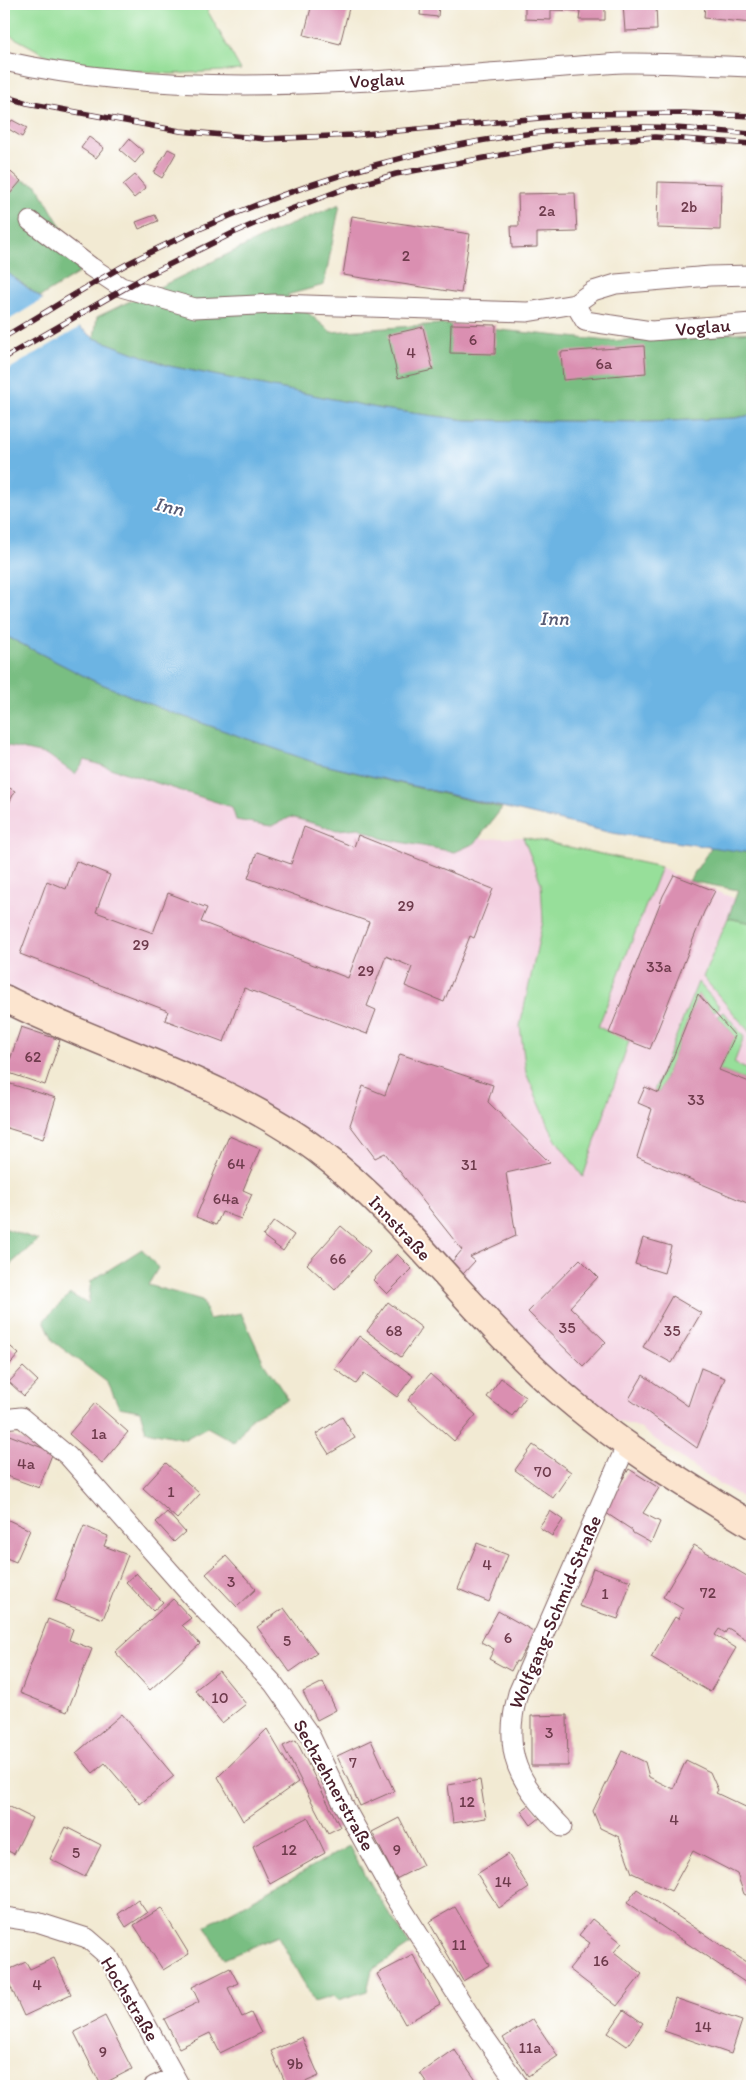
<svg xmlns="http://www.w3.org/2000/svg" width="756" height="2090" font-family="Itim,sans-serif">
<rect width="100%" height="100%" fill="#fff"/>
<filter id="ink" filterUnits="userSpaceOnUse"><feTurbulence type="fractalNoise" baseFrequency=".02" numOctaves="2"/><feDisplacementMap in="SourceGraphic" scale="10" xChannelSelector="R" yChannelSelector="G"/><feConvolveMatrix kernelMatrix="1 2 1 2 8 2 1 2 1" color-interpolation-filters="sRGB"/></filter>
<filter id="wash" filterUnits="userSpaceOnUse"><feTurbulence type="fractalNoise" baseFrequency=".0096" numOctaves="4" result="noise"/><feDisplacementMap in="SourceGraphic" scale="20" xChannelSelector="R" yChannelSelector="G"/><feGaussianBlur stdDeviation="1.12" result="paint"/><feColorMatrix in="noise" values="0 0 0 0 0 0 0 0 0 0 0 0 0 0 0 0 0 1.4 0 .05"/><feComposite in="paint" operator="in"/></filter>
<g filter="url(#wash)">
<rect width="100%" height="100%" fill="#f2ead3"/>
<!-- built -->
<path fill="#f3cfe0" d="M4,683L292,784L484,839L523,837L661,867L674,875L736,899L752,902V1504L701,1472L638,1427L582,1411L318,1151L4,998Z"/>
<!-- green -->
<path fill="#97df9a" stroke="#707f62" d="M4,4H209L207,10L241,70L170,74L59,62L4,32Z
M523,837L661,867L598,1027L629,1041L583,1177L554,1137L526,1073L520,1026L543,921L541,883Z
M728,918L752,923V1035L703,977Z
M698,982L720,1007L714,1012L698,994L659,1093L654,1091Z
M724,1012L744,1037L734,1063L752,1072V1083L719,1070L735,1036L718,1016Z"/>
<!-- forest -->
<path fill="#79be82" stroke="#626e56" d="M4,174L37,185L85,269L40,297L4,270Z
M340,204L324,285L287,295L331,332L441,324L609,341L752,332V415L735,418L649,422L466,420L382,409L169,366L94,338L97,317L278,230Z
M4,635L92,680L162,709L316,763L502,808L475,843L455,852L384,839L359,828L337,830L291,817L271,826L236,820L232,807L85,760L75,774L48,755L4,745Z
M712,846L752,853V923L728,918L738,890L689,881Z
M4,1228L38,1240L4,1270Z
M142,1249L158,1268L148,1285L202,1300L209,1319L241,1313L264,1363L288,1399L253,1416L234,1442L207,1427L185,1439L146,1431L140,1411L119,1407L108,1383L54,1342L44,1320L70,1294L88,1304L91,1281Z
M349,1846L371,1886L410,1945L372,1970L367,1991L338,2000L334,1996L314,2002L278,1936L224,1959L205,1926Z"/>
<!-- water -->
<path fill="#6cb4e3" stroke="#5b6a87" d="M4,270L94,338L169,366L382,409L466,420L649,422L735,418L752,415V853L612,833L316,763L162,709L92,680L4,635Z"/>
<!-- pier -->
<path fill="#f2ead3" d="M45,298L82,326L4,372V323Z"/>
<g id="blocks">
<!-- building -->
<path fill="#da8fb1" d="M312,4H350L340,44L304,35Z
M421,4H439L438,17L420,15Z
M525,4H605V20H579L580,11L551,10V20L525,19Z
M623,4H656L657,30L625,31Z
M705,4H752V23L704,18Z
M12,120L27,128L22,137L7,128Z
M89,137L104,148L96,158L81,148Z
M129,139L144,152L135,163L120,150Z
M168,149L176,153L162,178L154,173Z
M4,166L21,181L4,201Z
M135,175L146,188L134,198L123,185Z
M658,182L721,184L720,230L657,228Z
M575,193L577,232L537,233V247L512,248L511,226H519L518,194Z
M155,215L158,221L139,229L136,222Z
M352,216L470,234L461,293L343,275Z
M451,324L496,325L495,354L450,353Z
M423,327L433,370L398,378L388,335Z
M644,346L646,373L563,380L561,352Z
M4,785L15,791L4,813Z
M304,827L354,847L358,835L493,889L474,938L470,936L444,1002L405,986L412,967L386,956L367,1006L376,1010L367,1034L244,988L224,1042L165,1020L168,1011L20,954L47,881L66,889L76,861L110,875L96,912L153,933L168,893L207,908L201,922L348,978L369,922L248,878L257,852L291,864Z
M674,875L715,891L704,912L650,1049L609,1033L663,896Z
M698,994L735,1036L719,1070L752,1083V1205L637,1157L652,1109L638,1103L645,1087L659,1093Z
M21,1027L60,1040L45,1085L6,1072Z
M400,1054L493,1085L488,1102L550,1163L506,1173L516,1236L470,1257L475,1261L463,1274L451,1263L462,1250L385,1153L375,1158L350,1125L363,1086L385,1095Z
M4,1082L56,1098L43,1139L4,1127Z
M229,1136L260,1149L243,1190L252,1194L241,1219L222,1212L216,1225L196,1217Z
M274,1221L294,1235L283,1251L263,1236Z
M341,1226L370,1251L335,1290L307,1264Z
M643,1238L671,1246L664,1273L635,1264Z
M397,1254L412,1269L387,1294L373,1280Z
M580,1259L598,1277L570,1307L606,1342L583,1366L528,1312Z
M672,1296L701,1313L672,1363L643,1347Z
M388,1302L422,1328L401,1357L367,1331Z
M359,1336L413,1376L397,1397L364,1373L356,1384L335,1369Z
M4,1341L19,1354L4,1371Z
M23,1367L38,1381L24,1396L9,1382Z
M701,1368L725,1378L697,1448L629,1399L643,1375L688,1406Z
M430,1374L476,1415L454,1441L408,1400Z
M501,1378L526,1397L512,1416L487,1397Z
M95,1403L128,1432L102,1463L69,1434Z
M342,1417L355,1438L329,1454L316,1434Z
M4,1433L53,1452L39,1488L4,1475Z
M533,1445L571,1472L553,1498L515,1470Z
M166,1463L200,1494L177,1519L143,1488Z
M629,1469L659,1488L643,1513L660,1522L651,1543L633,1533L632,1530L603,1511Z
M550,1511L563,1520L552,1536L539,1527Z
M167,1512L185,1532L174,1542L156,1522Z
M4,1518L30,1530L16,1562L4,1557Z
M84,1526L108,1536L104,1546L128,1555L103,1619L55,1600Z
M477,1543L508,1555L489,1602L458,1589Z
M694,1545L752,1579V1643L728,1628L725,1633L719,1629L715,1635L736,1648L710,1692L651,1657L675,1617L678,1619L683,1609L663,1597Z
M226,1556L256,1589L237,1607L206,1574Z
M593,1568L631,1581L618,1619L579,1606Z
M136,1573L163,1602L153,1611L126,1582Z
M173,1599L191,1618L182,1625L200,1644L150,1690L115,1652Z
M284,1608L317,1653L290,1672L257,1627Z
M498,1611L535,1632L518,1662L516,1661L511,1671L489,1659L494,1649L481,1642Z
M48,1619L73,1629L69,1640L92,1649L67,1712L20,1693Z
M219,1671L246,1704L222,1723L195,1690Z
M323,1682L336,1710L317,1720L303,1692Z
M122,1714L174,1776L140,1804L105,1763L93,1773L76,1753Z
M567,1715L568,1766H531V1716Z
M267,1729L298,1782L243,1821L218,1777Z
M296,1740L340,1827L328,1833L283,1746Z
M371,1740L394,1791L360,1806L337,1756Z
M622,1751L645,1762L649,1777L673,1789L686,1760L710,1772L718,1790L716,1793L752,1810V1898L744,1894L737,1874L693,1851L671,1891L632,1873L619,1837L600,1828L593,1811Z
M480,1780L486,1818L453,1823L448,1785Z
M4,1804L32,1818L14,1854L4,1849Z
M531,1804L541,1817L531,1825L521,1811Z
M308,1817L325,1853L270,1884L253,1846Z
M399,1818L423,1865L396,1879L372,1832Z
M66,1827L101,1845L85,1877L50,1859Z
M508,1854L529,1888L499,1908L477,1874Z
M637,1889L752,1966V1987L627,1903Z
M138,1900L147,1913L126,1927L118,1914Z
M455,1907L489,1965L463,1981L429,1922Z
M161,1908L189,1954L163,1970L134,1925Z
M592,1919L622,1943L614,1952L642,1974L617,2006L569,1969L590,1943L579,1935Z
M413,1955L440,2004L405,2024L377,1974Z
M54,1958L71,1994L24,2016L4,1972L26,1962L30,1969Z
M230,1968L238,1983L228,1988L242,2017L251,2013L261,2033L220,2053L210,2033L179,2048L164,2019L199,2002L192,1987Z
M675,1998L742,2021L731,2054L664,2031Z
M624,2010L643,2023L627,2046L608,2033Z
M105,2016L132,2069L101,2085L74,2032Z
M533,2019L558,2056L528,2076L503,2038Z
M302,2037L319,2076L296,2086H287L271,2051Z
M454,2049L480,2086H429L420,2073Z"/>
</g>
</g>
<g filter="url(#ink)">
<use href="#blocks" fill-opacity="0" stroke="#856666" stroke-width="1"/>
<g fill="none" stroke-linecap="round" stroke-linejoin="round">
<defs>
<path id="street" d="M4,61C168,98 337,84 503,72C544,69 584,65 624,63C666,62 710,66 752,67
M30,221L91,267L121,287L195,308L275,304L527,312L575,304L593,291L616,284L710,276L752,275
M575,304L585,321L651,331L752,323
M4,1419L21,1417L68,1456L196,1601L273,1683L310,1735L343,1804L393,1894L478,2028L519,2086
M562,1827C519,1783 501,1755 518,1693L626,1446
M4,1917L37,1922L87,1938L109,1957L180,2086
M154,2086L175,2077"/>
<path id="secondary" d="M4,998C106,1050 225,1080 317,1150C396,1210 456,1292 527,1362C594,1428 672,1477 752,1525"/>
</defs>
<!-- street casing -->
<use href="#street" stroke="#856666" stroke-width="21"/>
<!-- secondary casing -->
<use href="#secondary" stroke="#856666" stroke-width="29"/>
<!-- street -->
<use href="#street" stroke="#fff" stroke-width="19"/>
<!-- secondary -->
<use href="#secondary" stroke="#fce5cf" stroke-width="26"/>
<defs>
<path id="rail" d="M4,96L27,103L180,131L266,139L353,135L583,114L683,113L752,116
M4,337C45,313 85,287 127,264C280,184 467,125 641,127C678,127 715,131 752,134
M4,358L148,275L233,233L270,217L341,190L396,174L556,145L655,137L752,144"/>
</defs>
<!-- rail casing -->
<use href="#rail" stroke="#4a1f2b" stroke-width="5.5"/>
<!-- rail -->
<use href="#rail" stroke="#fff" stroke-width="4" stroke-dasharray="11" stroke-linecap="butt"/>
</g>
</g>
<g text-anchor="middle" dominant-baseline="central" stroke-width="4" stroke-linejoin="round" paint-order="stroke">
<!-- number labels -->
<g font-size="16" fill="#6e3b4c">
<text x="689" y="206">2b</text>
<text x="547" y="210">2a</text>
<text x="406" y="255">2</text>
<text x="473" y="339">6</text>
<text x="411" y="352">4</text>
<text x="604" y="363">6a</text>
<text x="406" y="905">29</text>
<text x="141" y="944">29</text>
<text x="659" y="966">33a</text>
<text x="366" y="970">29</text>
<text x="33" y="1056">62</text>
<text x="696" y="1099">33</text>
<text x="236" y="1163">64</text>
<text x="469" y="1164">31</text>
<text x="226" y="1198">64a</text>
<text x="338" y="1258">66</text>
<text x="567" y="1327">35</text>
<text x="394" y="1330">68</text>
<text x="672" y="1330">35</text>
<text x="99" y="1433">1a</text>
<text x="26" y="1463">4a</text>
<text x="543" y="1471">70</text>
<text x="171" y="1491">1</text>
<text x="487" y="1564">4</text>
<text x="231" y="1581">3</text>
<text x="708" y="1592">72</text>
<text x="605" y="1593">1</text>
<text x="508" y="1637">6</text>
<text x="287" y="1640">5</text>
<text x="220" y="1697">10</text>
<text x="549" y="1732">3</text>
<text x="353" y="1762">7</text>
<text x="467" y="1801">12</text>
<text x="674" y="1819">4</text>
<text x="289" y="1849">12</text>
<text x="397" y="1849">9</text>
<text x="76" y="1852">5</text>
<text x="503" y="1881">14</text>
<text x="459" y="1944">11</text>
<text x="601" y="1960">16</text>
<text x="37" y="1984">4</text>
<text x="703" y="2026">14</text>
<text x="530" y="2047">11a</text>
<text x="103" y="2051">9</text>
<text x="295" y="2063">9b</text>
</g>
<!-- street labels -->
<g font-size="19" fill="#4a1f2b" stroke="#fff">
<text transform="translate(377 80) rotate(-3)">Voglau</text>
<text transform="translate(703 327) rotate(-5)">Voglau</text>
<text transform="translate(400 1228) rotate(47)">Innstraße</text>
<text transform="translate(555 1612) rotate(-67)">Wolfgang-Schmid-Straße</text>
<text transform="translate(334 1785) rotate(61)">Sechzehnerstraße</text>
<text transform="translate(130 1999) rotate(59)">Hochstraße</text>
</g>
<!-- water labels -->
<g font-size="20" font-style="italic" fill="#585b75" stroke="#fff">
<text transform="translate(169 506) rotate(13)">Inn</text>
<text x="554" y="618">Inn</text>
</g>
</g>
<!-- margin -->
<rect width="756" height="2090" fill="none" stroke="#fff" stroke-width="20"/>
</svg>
